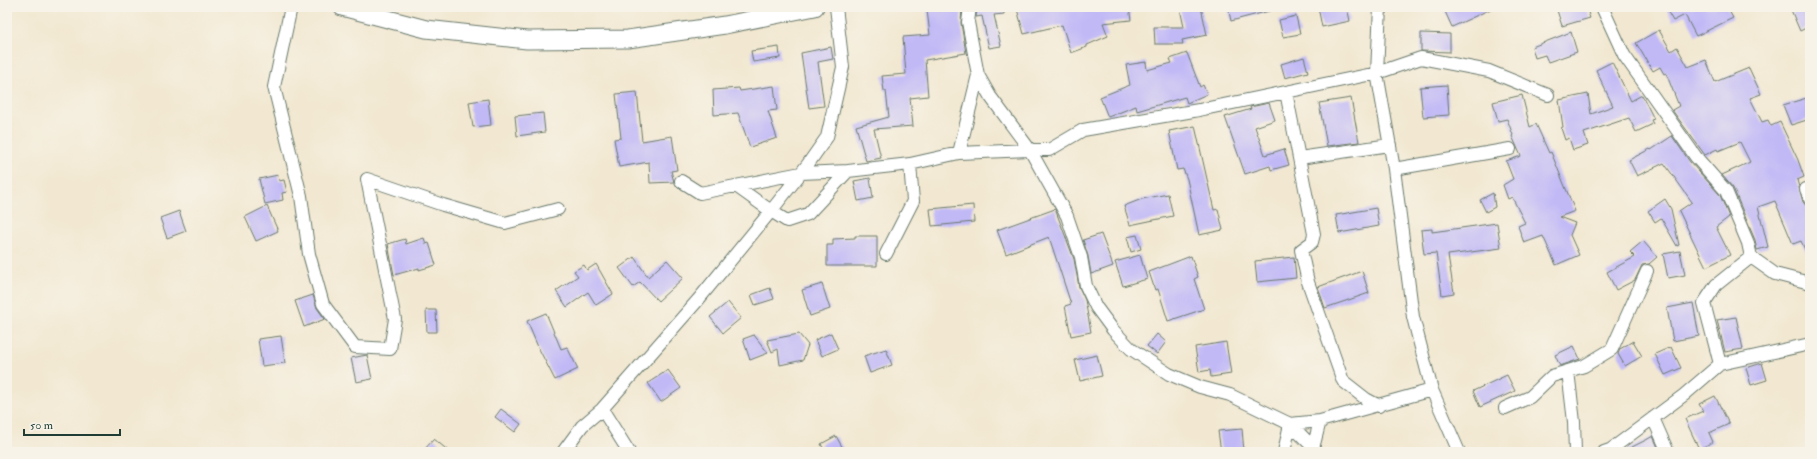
<svg xmlns="http://www.w3.org/2000/svg" width="1817" height="459" font-family="'IM FELL Double Pica',serif">
<rect width="100%" height="100%" fill="#f7f3e8"/>
<filter id="ink" filterUnits="userSpaceOnUse"><feTurbulence type="fractalNoise" baseFrequency=".025" numOctaves="2"/><feDisplacementMap in="SourceGraphic" scale="8" xChannelSelector="R" yChannelSelector="G"/><feConvolveMatrix kernelMatrix="1 2 1 2 8 2 1 2 1" color-interpolation-filters="sRGB"/></filter>
<filter id="wash" filterUnits="userSpaceOnUse"><feTurbulence type="fractalNoise" baseFrequency=".012" numOctaves="4" result="noise"/><feDisplacementMap in="SourceGraphic" scale="16" xChannelSelector="R" yChannelSelector="G"/><feGaussianBlur stdDeviation="0.9" result="paint"/><feColorMatrix in="noise" values="0 0 0 0 0 0 0 0 0 0 0 0 0 0 0 0 0 1.4 0 .05"/><feComposite in="paint" operator="in"/></filter>
<g filter="url(#wash)">
<rect width="100%" height="100%" fill="#f2e8d1"/>
<g id="blocks">
<!-- building -->
<path fill="#c1b9f6" d="M944,7H962L961,23L966,53L925,60L928,96L910,98L913,126L874,129L881,158L866,161L856,126L889,117L886,91H884L882,76L906,74L903,37L930,35L927,10Z
M977,7H1004V14L994,15L1001,46L989,48L982,16L976,17Z
M1024,7H1129L1131,20L1103,23L1108,36L1087,45V47L1071,53L1062,25L1024,34L1017,9Z
M1190,7H1201L1207,35L1182,40L1183,44H1155L1154,27H1184L1180,9Z
M1228,7H1272L1273,10L1231,21Z
M1318,7H1347L1350,21L1322,27Z
M1443,7H1495L1452,27Z
M1556,7H1586L1590,18L1562,26Z
M1665,7H1727L1733,18L1696,36L1685,15L1673,21Z
M1799,7H1810V26L1800,31L1791,10Z
M1296,16L1300,34L1283,37L1279,20Z
M1659,30L1671,51L1677,47L1688,67L1706,60L1715,82L1749,68L1761,94L1750,98L1762,122L1768,120L1771,126L1780,122L1798,160L1804,177L1797,180L1803,202L1810,210V260L1801,241L1793,244L1775,201L1758,207L1768,247L1757,250L1755,240L1733,188L1722,175L1750,162L1740,142L1718,151L1717,149L1705,155L1672,110L1679,106L1666,73L1664,74L1660,67L1653,71L1636,43Z
M1571,32L1577,52L1548,62L1545,55L1535,58L1532,47Z
M1421,33L1450,34V52L1421,51Z
M779,47L780,58L753,62L751,51Z
M831,47L833,59L818,62L824,106L809,108L801,53Z
M1187,53L1200,87L1203,85L1207,94L1187,103L1185,97L1137,111L1136,106L1108,117L1100,97L1130,85L1126,65L1146,62L1147,70L1172,63L1170,59Z
M1304,57L1308,72L1285,78L1281,64Z
M1612,62L1631,101L1642,95L1654,119L1651,120L1653,124L1636,132L1629,118L1584,133L1588,145L1573,150L1569,138L1565,140L1561,128L1563,127L1559,100L1588,94L1591,114L1613,106L1596,70Z
M1447,85L1449,115L1423,117L1420,87Z
M774,86L777,110L768,111L777,138L750,147L738,113L714,115L713,90L739,88L740,91Z
M637,92L642,141L672,136L677,170L671,171L674,182L650,183L649,162L619,167L614,139L621,138L616,94Z
M1522,95L1530,127L1536,124L1549,153L1551,152L1575,211L1559,217L1575,223L1570,235L1579,255L1556,265L1543,236L1524,243L1518,226L1525,223L1512,197L1508,199L1503,185L1513,179L1506,161L1521,156L1512,136L1513,135L1507,119L1498,121L1493,102Z
M1810,97V119L1791,125L1783,105Z
M1351,98L1359,142L1327,146L1319,103Z
M488,99L491,125L473,127L469,102Z
M1269,103L1275,120L1255,127L1265,155L1284,149L1289,165L1271,170L1270,166L1245,174L1225,117L1251,109L1250,107Z
M543,113L545,132L517,136L515,116Z
M1195,126L1214,210L1218,209L1223,230L1199,235L1187,179L1183,169L1177,170L1169,131Z
M1672,136L1690,162L1720,195L1729,217L1716,227L1730,255L1706,267L1679,211L1692,202L1664,163L1637,176L1629,160L1650,149L1651,150Z
M278,175L279,181L284,180L287,192L282,193L283,200L265,204L259,179Z
M870,178L873,198L858,201L854,181Z
M1493,193L1495,207L1486,212L1480,200Z
M1168,194L1173,216L1130,225L1124,206L1142,199Z
M1665,199L1671,209L1679,245L1677,246L1661,218L1655,222L1648,211Z
M973,205L974,222L932,226L930,209Z
M267,206L278,231L256,241L245,217Z
M1376,208L1379,226L1339,233L1336,215Z
M1055,209L1074,259L1079,287L1085,300L1091,332L1071,336L1065,306L1071,304L1049,237L1006,254L997,230Z
M179,211L186,231L167,238L160,218Z
M1497,223L1501,248L1448,255L1454,293L1442,295L1436,253L1424,254L1421,230L1432,229V232Z
M1101,234L1113,266L1091,274L1088,256L1083,240Z
M1137,235L1141,249L1131,252L1127,237Z
M855,236H877V266H827V245H833V239L855,238Z
M424,238L426,244L429,243L436,265L419,270V268L394,275L388,244L405,239L406,244Z
M1643,241L1657,257L1649,264L1642,265L1635,280L1616,290L1607,272L1635,257L1630,252Z
M1680,251L1685,275L1668,278L1663,254Z
M1140,255L1147,279L1123,286L1115,262Z
M1191,256L1198,277L1194,279L1204,309L1168,321L1158,289L1155,290L1149,272Z
M634,257L648,277L667,260L683,278L658,301L640,282L633,287L619,268Z
M1294,257L1296,278L1257,282L1255,261Z
M596,264L613,294L596,305L588,292L567,307L556,291L578,276L574,271L584,265L587,270Z
M1362,271L1369,293L1325,308L1318,287Z
M822,284L830,309L810,316L802,290Z
M770,288L774,299L755,305L751,295Z
M313,295L317,308L325,319L304,327L295,301Z
M728,302L741,318L723,333L710,317Z
M1693,303L1699,336L1673,341L1667,308Z
M426,310H436L437,332H427Z
M546,313L561,349L567,347L578,369L555,380L538,347L527,321Z
M1736,317L1743,349L1725,352L1717,320Z
M831,333L838,349L822,356L815,340Z
M799,334L808,345L803,360L780,365L778,349L772,352L767,340Z
M1157,334L1166,342L1157,354L1147,346Z
M754,335L768,353L750,360L743,339Z
M281,336L285,363L262,366L258,339Z
M1633,341L1642,356L1625,366L1618,354L1620,349Z
M1226,342L1231,374L1211,377L1210,370L1199,372L1195,347Z
M1574,346L1580,359L1560,366L1555,355Z
M1671,347L1681,368L1665,375L1655,354Z
M886,349L892,365L870,373L864,356Z
M367,355L372,379L356,382L351,358Z
M1097,355L1102,376L1080,381L1075,360Z
M1762,363L1767,380L1751,385L1746,368Z
M668,370L681,388L661,402L648,383Z
M1507,375L1515,391L1480,407L1473,391Z
M1715,396L1729,424L1709,433L1713,442L1699,449L1685,419L1703,411L1699,404Z
M501,409L521,424L515,432L495,417Z
M1242,429L1244,452H1221L1218,431Z
M836,436L845,452H825L821,444Z
M1653,436L1660,452H1622L1646,440Z
M434,439L450,452H422Z"/>
</g>
</g>
<g filter="url(#ink)">
<use href="#blocks" fill-opacity="0" stroke="#69796b" stroke-width="1"/>
<g fill="none" stroke-linecap="round" stroke-linejoin="round">
<defs>
<path id="minor" d="M291,7L274,87L301,196L309,254L323,304L355,347L390,349L395,319L367,179L443,205L505,223L558,209
M970,7L968,22L978,75L990,96L1030,150H1049L1083,130L1199,110L1377,73L1421,58L1489,71L1548,95
M1380,7L1377,73L1394,169L1413,317L1432,390L1459,452
M1602,7L1624,55L1696,157L1726,191L1748,243L1751,257L1716,285L1704,303L1720,364
M1286,92L1314,234L1312,242L1301,250L1308,282L1343,381L1366,399L1379,406
M959,153L1030,150L1067,216L1081,257L1086,286L1096,307L1113,330L1131,349L1169,374L1200,387L1230,395L1290,424L1320,421L1432,390
M1299,158L1390,145
M1394,169L1510,149
M681,181L700,193L801,173L848,171
M736,186L771,211L808,164L827,137L843,67L836,7
M1806,189L1810,199
M886,254L913,201L910,164L959,153L978,75
M1751,257L1775,274L1810,283
M1568,371L1574,422L1575,452
M1505,408L1530,397L1552,376L1584,366L1612,349L1647,271
M602,409L629,452
M1653,418L1668,452
M1290,424L1314,448
M563,452L582,426L602,409L698,300L771,211L787,221L808,214L848,171L910,164
M1284,452L1290,424
M1312,452L1320,421
M1604,452L1610,450L1684,395L1720,364L1810,344"/>
<path id="secondary" d="M342,7L426,29L527,40L628,39L725,25L815,7"/>
</defs>
<!-- minor casing -->
<use href="#minor" stroke="#69796b" stroke-width="14"/>
<!-- secondary casing -->
<use href="#secondary" stroke="#69796b" stroke-width="19"/>
<!-- minor -->
<use href="#minor" stroke="#fff" stroke-width="12"/>
<!-- secondary -->
<use href="#secondary" stroke="#fff" stroke-width="17"/>
</g>
</g>
<!-- margin -->
<rect width="1817" height="459" fill="none" stroke="#f7f3e8" stroke-width="24"/>
<!-- scale -->
<path d="M24 429v6h96v-6" fill="none" stroke="#1f3d34" stroke-width="2"/>
<text x="30" y="429" font-size="12" fill="#1f3d34" stroke="#f7f3e8" stroke-width="3" paint-order="stroke">50 m</text>
</svg>
